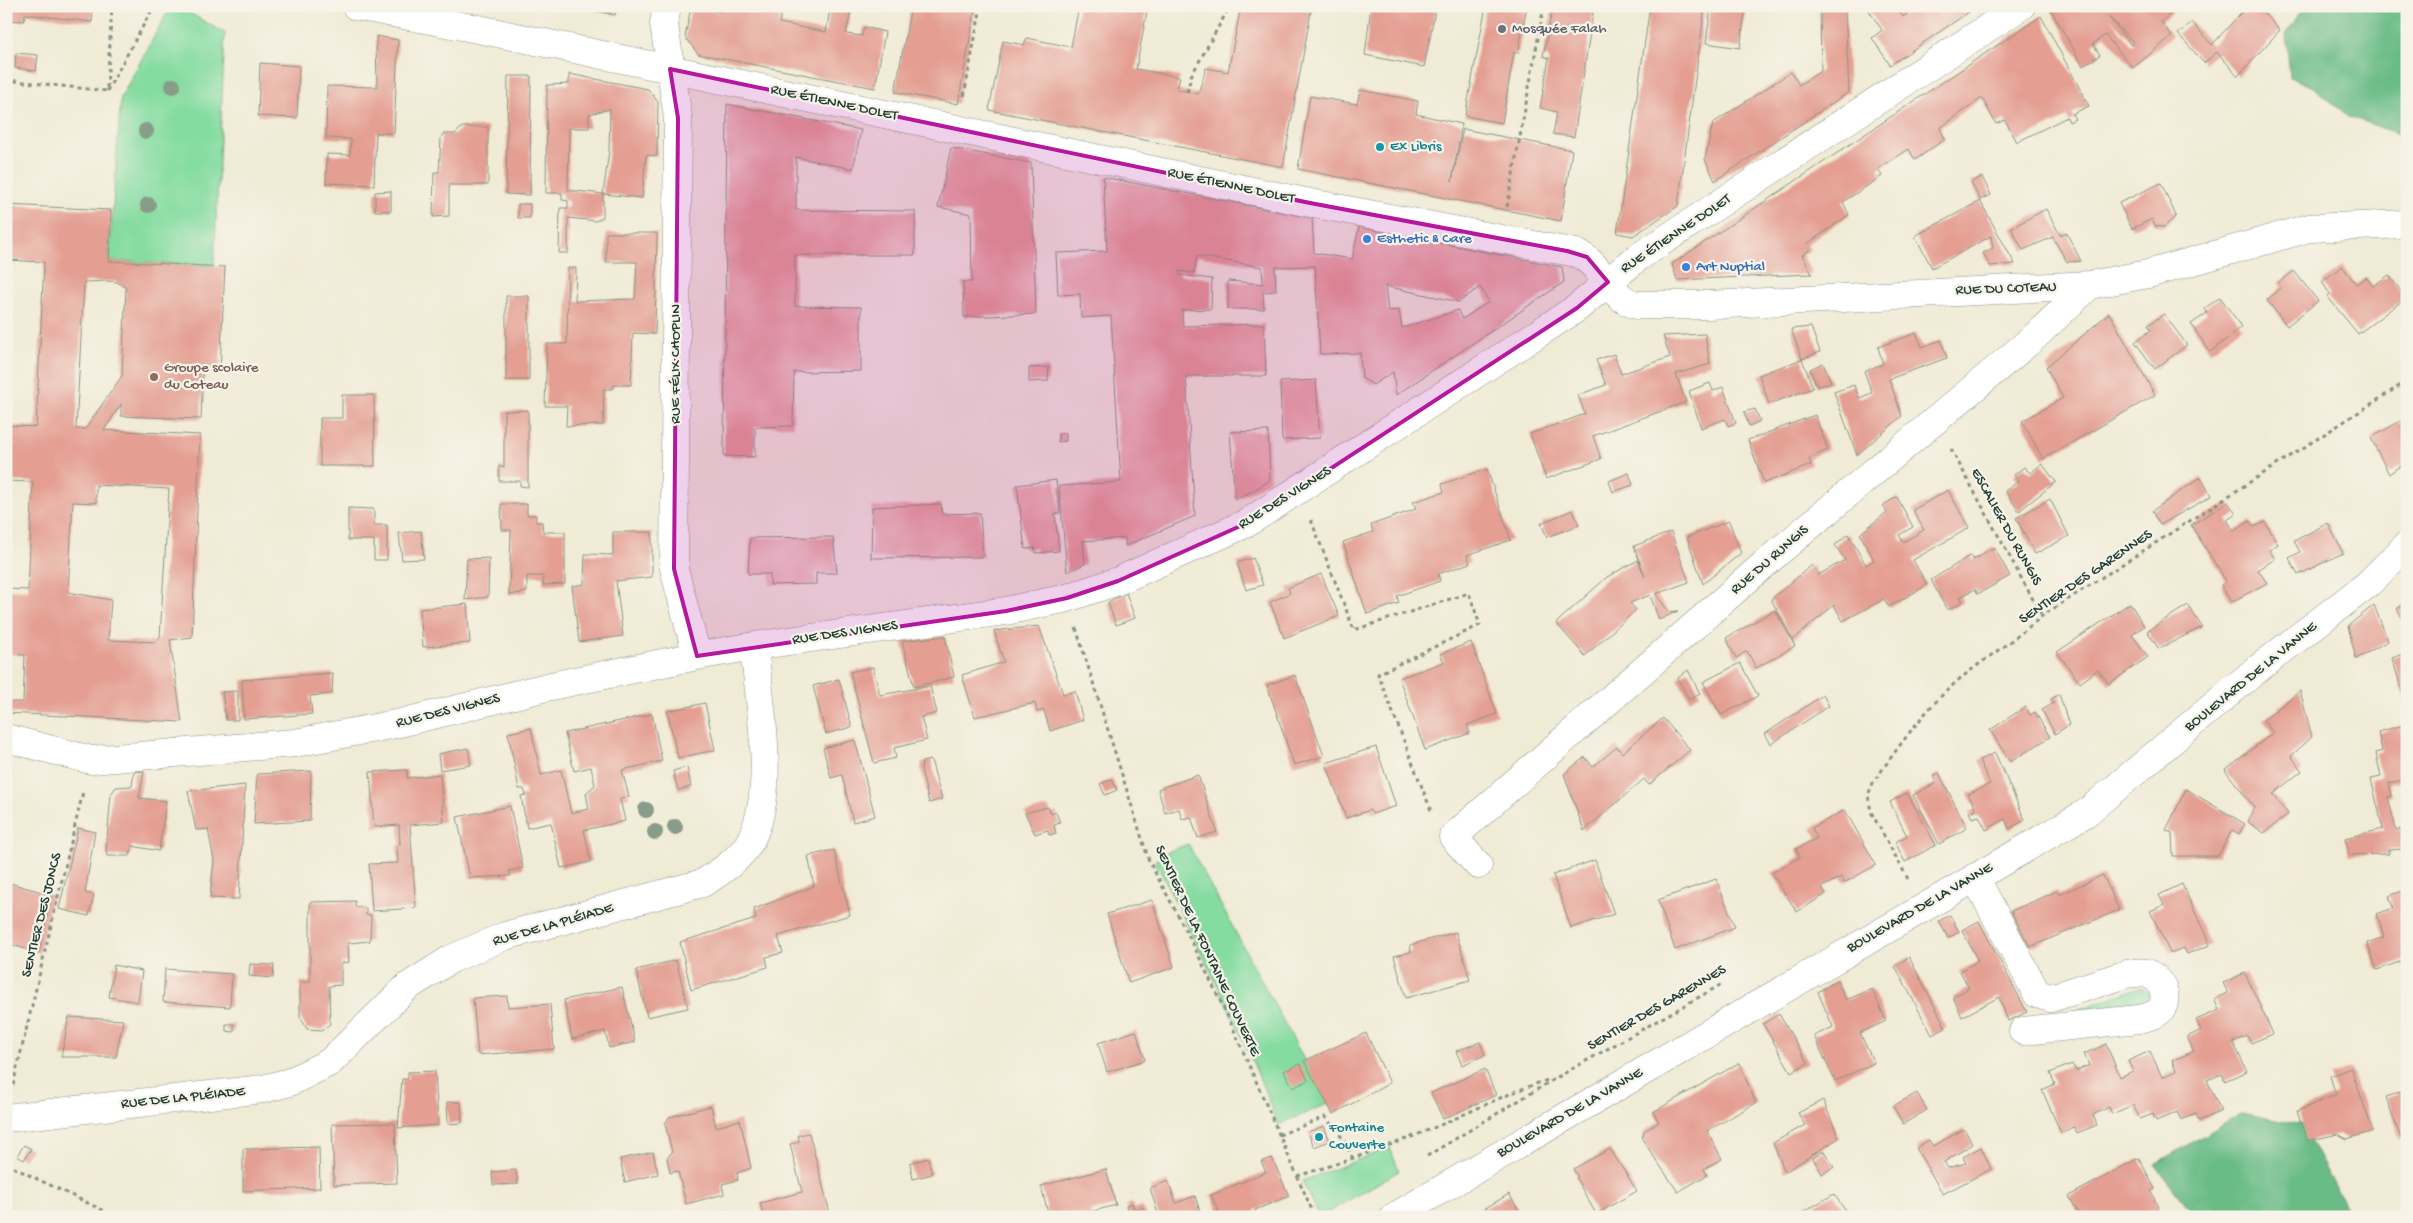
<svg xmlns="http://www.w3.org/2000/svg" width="2413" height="1223" font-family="'Gochi Hand',sans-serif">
<rect width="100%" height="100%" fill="#f7f3e8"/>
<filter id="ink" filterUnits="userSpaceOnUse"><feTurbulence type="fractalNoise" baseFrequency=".02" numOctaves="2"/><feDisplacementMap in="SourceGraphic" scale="10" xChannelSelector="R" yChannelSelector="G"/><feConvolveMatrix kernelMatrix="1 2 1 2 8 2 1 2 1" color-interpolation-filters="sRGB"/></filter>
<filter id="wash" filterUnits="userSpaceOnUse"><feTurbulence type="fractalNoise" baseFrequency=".0096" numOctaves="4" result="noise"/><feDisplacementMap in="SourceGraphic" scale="20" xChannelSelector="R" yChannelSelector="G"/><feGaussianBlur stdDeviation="1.12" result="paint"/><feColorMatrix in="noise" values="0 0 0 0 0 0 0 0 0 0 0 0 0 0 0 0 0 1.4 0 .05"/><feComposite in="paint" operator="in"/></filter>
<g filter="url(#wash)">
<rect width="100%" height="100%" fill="#f0ebd5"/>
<!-- green -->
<path fill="#84dca0" stroke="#528c6a" d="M171,6H177L225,33L214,266L109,261L121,97Z
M1188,844L1328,1104L1278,1125C1244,1033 1199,948 1155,861L1167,852Z
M2140,987L2145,989L2149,994L2147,1005L2067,1014Z
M1390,1148L1399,1171L1320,1217L1302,1181Z"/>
<!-- forest -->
<path fill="#6bbc86" stroke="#457c5d" d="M2304,6H2407V137L2348,116L2315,88L2290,77L2286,35Z
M2241,1113L2302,1125L2351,1217H2196L2155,1164Z"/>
<g id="blocks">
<!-- building -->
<path fill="#e49e92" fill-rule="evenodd" d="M6,6H93L92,22L25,14L24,21L6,20Z
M577,6H617L615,15Z
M720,6H783L779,23L826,32L830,9L818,6H852L846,34L862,36L864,27L885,32L875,88L698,54L685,37L691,7L719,12Z
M911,6H976L958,104L895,92Z
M1079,6H1148L1136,69L1180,77L1177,89L1198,94L1206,68L1228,72L1241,6H1312L1283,167L989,110L1003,41L1024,45L1027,38L1071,47Z
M1371,6H1436L1424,67L1365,55Z
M1486,6H1527L1518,53L1514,52L1502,123L1465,116Z
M1553,6H1594L1574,137L1553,134L1557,112L1540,108L1549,58L1543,56Z
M1650,6H1705L1678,206L1633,236L1617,233Z
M1711,6H1746L1740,48L1706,43Z
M1820,6H1845L1849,92L1715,181L1705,159L1713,123L1791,72L1799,85L1821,71Z
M1866,6H1896L1903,17L1918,6H1978L1890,65L1872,38L1882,30Z
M2056,6H2176L2171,10L2173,12L2161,22L2172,36L2133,68L2105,35L2093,44L2100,55L2083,66L2051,10ZM2108,16L2134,43L2131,45Z
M2247,6H2257L2280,30L2238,76L2217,52L2204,63L2178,34L2192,22L2212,45Z
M2041,16L2089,106L2072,114L2075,119L2069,122L2067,117L2017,142L2005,120L1996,124L1982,98L1940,128L1945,139L1915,160L1909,149L1878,169L1882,176L1843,202L1849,215L1807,244L1810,250L1802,255L1812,274L1677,280L1672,264Z
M376,36L398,40L394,133H376L374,185L326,183L327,154L350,155L351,139L326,138L327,86L377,87Z
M16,53L38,55L36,71L15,68Z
M260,63L299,66L297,118L258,116Z
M569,74L648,89L658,102L657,156L646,155L642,198L603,194L609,151L610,109L589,114V128H569L568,190L603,194V217L596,221L568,218V253H559L560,208H568V201L562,200V193H546L547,85L569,84Z
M508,76H531L530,195L506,194Z
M1360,90L1418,101L1416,114L1462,124L1452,181L1463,129L1572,150L1561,221L1298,169L1310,96L1357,104Z
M727,104L861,130L853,169L796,157V210L915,211V255H795V306L861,307V371L794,372L793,426L755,427V457L724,456Z
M462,127H488V185H449V216L433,217L434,172H439L441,138L443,134H455Z
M951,148L1031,163L1036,314L964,317L963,282H972L971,214L938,207Z
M1103,177L1312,218L1314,253L1352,259L1359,227L1562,267L1564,282L1396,395L1393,372L1373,385L1362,378L1360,353L1320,354L1315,266L1275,267L1276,291L1263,292L1264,309H1228V281L1263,284L1262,267L1197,256L1194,273L1179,271L1180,275L1212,279L1211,309L1182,310L1183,326L1264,324L1266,376H1186L1195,516L1125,546V538L1083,541L1085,564L1067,572L1059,486L1121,482L1111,316L1081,318L1080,294L1058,295L1056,253L1107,251ZM1385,286L1459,302L1480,287L1489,302L1462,319L1458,310L1402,328L1399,310L1388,311Z
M1982,177L1991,195L1980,200L1971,182Z
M2161,183L2176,216L2164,227L2155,226L2152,219L2132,229L2119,203Z
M391,191V211H375V192Z
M1980,201L2015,264L1990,266L1983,253L1993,248L1991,236L1932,268L1915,236Z
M518,204H530V218H518Z
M6,205L111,210L109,261L225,267L220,370L203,369L201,419L121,416V404L104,430L200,435L192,637L170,640L182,722L6,713V702H23L25,655L6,654V589L28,590L33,482L6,481V425L36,427L44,262L6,260ZM108,281L117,282L126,288L122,376L85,429H76L84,282ZM96,485L169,489L160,637L156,642L108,640L111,600L68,592L73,502L96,503Z
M2046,209L2060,235L2066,232L2081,261L2067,262L2053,237L2023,250L2011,228Z
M606,233H657L655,334L633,333L631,385H614L613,389H604L603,425L566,426L567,406H545L547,344H567L568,268H576L575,301L635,299L637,262H606Z
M2342,266L2356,284L2366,277L2373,286L2389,275L2406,298L2358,334L2327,296L2330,294L2322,282Z
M2294,271L2318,301L2287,326L2267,300L2281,287L2278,283Z
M506,296H529V380H506Z
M2220,297L2242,327L2210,352L2191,324L2207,313L2204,309Z
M2109,313L2155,395L2043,459L2022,421L2063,398L2046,367Z
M2164,314L2187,345L2155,369L2135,342L2151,330L2148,325Z
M1811,327L1820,352L1802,359L1791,329Z
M1916,333L1922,347L1941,340L1947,358L1889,379L1902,416L1857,455L1834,392L1854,385L1859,398L1872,393L1864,371L1883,364L1878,347Z
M1705,334L1710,364L1676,374L1686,402L1593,436L1601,459L1546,479L1530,434L1585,414L1578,395L1606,385L1596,360L1614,354L1621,374L1670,357L1663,336Z
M1802,359L1813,388L1769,404L1759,375Z
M1823,363L1831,382L1817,387L1810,369Z
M1049,367L1048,381L1029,382V368Z
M1316,380L1320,438L1282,440L1280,382Z
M1710,383L1713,391L1723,387L1736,423L1728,426L1725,419L1701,428L1689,391Z
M342,395H374L375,466H320V418H342Z
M1755,409L1760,421L1749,426L1744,412Z
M528,410V487L520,486V481H499V466L504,467V411Z
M1815,415L1828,450L1809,458L1811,465L1764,483L1748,440Z
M2407,417V461L2389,474L2371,438Z
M1268,431L1270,480L1251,492L1235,499L1230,432Z
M1066,433V441L1058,442V434Z
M2042,464L2056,482L2019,511L2005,491L2019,481L2014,475L2024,467L2030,473Z
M1487,469L1511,540L1467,555L1470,563L1438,574L1440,581L1397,596L1399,603L1367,614L1343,542L1373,532L1371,525L1416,509L1413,502L1444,492L1442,484Z
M1629,473L1633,485L1613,492L1609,481Z
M2201,477L2211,496L2160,525L2152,511Z
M1056,480L1060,513L1055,514L1059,551L1036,553L1035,548L1025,549L1017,485Z
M1948,490L1969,528L1913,560L1927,585L1889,607L1884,599L1843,621L1834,605L1793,640L1771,599L1812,565L1818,575L1845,560L1835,545L1848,534L1866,565L1874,560L1860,534L1887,512L1883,505L1897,497L1913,527L1899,535L1903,542L1924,530L1913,510Z
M2050,499L2069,536L2035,554L2016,518Z
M2228,502L2236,514L2227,520L2234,531L2250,521L2254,527L2265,522L2278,544L2269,550L2275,559L2258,570L2267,583L2231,602L2221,585L2226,581L2191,525Z
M501,504H527V515H536V522H542L543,532H565V584L543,585V576H527V592L509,595L511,530H502Z
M941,504L942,514L980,513L983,557L871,558L872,507Z
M348,508L374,509V525H387V560H374V540H348Z
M1573,510L1579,525L1547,537L1541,523Z
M1729,521L1741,553L1703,584L1687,537Z
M2328,523L2343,553L2298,575L2289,558L2300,552L2294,541Z
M421,531L424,559L402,560L399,533Z
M613,532H652V577L616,581L623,636L579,642L572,586L584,584L585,554L613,555Z
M1671,532L1689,582L1656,594L1669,612L1678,611L1659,620L1650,595L1630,603L1636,610L1585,656L1556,623L1607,577L1638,560L1645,577L1634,546Z
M833,537L837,573H816V584L770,585V574H748L750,538Z
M1994,547L2010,576L1978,594L1975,589L1960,597L1963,602L1947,610L1931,580L1971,555L1973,560Z
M489,558L488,597L465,600L467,559Z
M1253,558L1263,585L1246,590L1237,563Z
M1321,574L1339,616L1284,638L1270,602L1290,593L1288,588Z
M1126,593L1135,618L1116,625L1108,602Z
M2407,602V626L2397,609Z
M2130,603L2144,626L2132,635L2148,657L2109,684L2098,670L2080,683L2057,652Z
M467,604L470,643L423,647L420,609Z
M2188,605L2202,627L2159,649L2147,631Z
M2374,605L2388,641L2356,659L2348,626Z
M1775,610L1795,646L1756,668L1747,651L1736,658L1726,638Z
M1039,626L1063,694L1075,691L1083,720L1050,731L1044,710L1037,712L1035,703L975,717L962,675L1004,662L994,631Z
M945,636L954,677L914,687L902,641Z
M1471,642L1497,714L1467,725L1470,733L1425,750L1399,678L1444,662L1440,654Z
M2407,653V704H2406L2392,658Z
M1740,663L1758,696L1721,715L1703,682Z
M873,667L880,695L930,686L937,713L921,717L927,740L894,748L896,758L874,763L850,672Z
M1688,670L1700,694L1689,700L1678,678Z
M333,673L332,694L310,696L312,714L244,719L242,680Z
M1295,675L1324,756L1294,765L1267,685Z
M839,679L852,727L826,734L813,686Z
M238,691V720H226L222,692Z
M2300,691L2312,737L2291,756L2302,771L2273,794L2288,814L2264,833L2248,822L2254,807L2225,770L2273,733L2263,720Z
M2059,694L2069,725L2055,734L2042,710L2054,703L2051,699Z
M1823,695L1829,706L1771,744L1765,734Z
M705,703L715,750L678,758L667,711Z
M2025,707L2030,715L2035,712L2050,737L2010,762L1990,730Z
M652,714L662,761L622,770L629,797L620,799L625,821L584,830L591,862L561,868L551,823L527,828L521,796L526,795L524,789H519L508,733L531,728L541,775L561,770L571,813L589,809L586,793L595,785L591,767L574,771L565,733Z
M1663,718L1690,750L1649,785L1644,779L1584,831L1564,774L1585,757L1593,767L1617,747L1622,753Z
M2407,724V779L2389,783L2392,796L2388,797L2396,830L2407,829V849L2388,850L2389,854L2349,855L2345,838L2383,829L2371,779L2381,777L2376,753L2382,751L2378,732Z
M855,740L875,816L853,822L842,775L831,778L823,748Z
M1376,747L1396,806L1372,814L1370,810L1346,818L1326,763Z
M468,748L471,765L440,770L438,754Z
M1995,753L2025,820L2009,829L2005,819L1986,830L1979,816L1972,818L1969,812L1976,809L1968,794L1990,784L1979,760Z
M931,760L942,799L929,803L921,769L922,762Z
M687,767L691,787L678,790L673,771Z
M407,770V778L440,774L444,822L410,825L416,908L372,911L369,864L398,863L397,846L400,845L399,825L374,827L370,772Z
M144,771L139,798L166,801L159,851L132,846L130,856H107L106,851L111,794L116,787L132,786L134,772Z
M311,771L310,821L254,824L257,774Z
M1939,773L1967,828L1939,844L1913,795L1936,783L1933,776Z
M1198,775L1217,832L1198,838L1191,817L1182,819L1179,809L1165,813L1158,789Z
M1112,779L1117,790L1105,795L1100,784Z
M245,785L239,899L210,898L214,861L208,829L196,830L188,791Z
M2186,789L2245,824L2239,834L2232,830L2218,856H2173L2172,833L2166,830Z
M1907,793L1936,845L1905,862L1895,842L1907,836L1890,802Z
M510,806L523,868L509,871L511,876L470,878L457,817Z
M1048,807L1051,814L1056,812L1060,823L1054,825L1056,833L1049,835L1048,830L1035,834L1025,813Z
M1845,810L1876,865L1844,883L1841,877L1822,887L1826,894L1797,912L1772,873L1800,857L1796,849L1817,838L1812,828Z
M78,828L95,832L85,893L94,895L89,916L59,909Z
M834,850L850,915L778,936L783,953L766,957L768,967L691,990L680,942L756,919L754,909L814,886L808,856Z
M1595,860L1614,914L1571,928L1553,875Z
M2103,875L2119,910L2030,947L2011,911L2057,891L2059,895Z
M1716,879L1735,927L1675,950L1658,900Z
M6,882L52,895L39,953L6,943Z
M2182,884L2210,945L2187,954L2184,948L2170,953L2150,911L2164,905L2159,895Z
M2405,890L2407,965L2405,960L2377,970L2367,943L2384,937L2377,914L2393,908L2389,896Z
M1152,900L1174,967L1129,983L1107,914Z
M355,901V907L366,908V915H371L370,941L348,943L349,962L341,963V985L329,986L330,1024L322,1030L307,1029L300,1017V982H310V902Z
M1950,915L1959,932L1948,938L1939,921Z
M1979,921L2027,1012L2008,1021L1999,997L1962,1017L1953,997L1969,988L1960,971L1978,961L1962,930Z
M1456,932L1470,980L1406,998L1394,956L1411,952L1410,945Z
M1909,957L1946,1028L1932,1035L1895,966Z
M676,960L688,1008L647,1017L636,970Z
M250,964L274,965L273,978L249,976Z
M114,965L142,971L138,1002L109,997Z
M165,969L232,974L230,1007L163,1002Z
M2245,973L2273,1034L2251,1043L2247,1036L2233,1042L2247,1071L2225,1081L2222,1074L2207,1080L2221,1111L2199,1121L2196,1114L2181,1120L2177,1112L2156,1121L2153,1114L2140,1119L2133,1105L2112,1114L2109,1107L2093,1115L2097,1125L2077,1133L2074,1127L2061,1133L2042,1090L2055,1084L2050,1073L2072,1064L2076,1071L2089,1065L2084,1054L2106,1044L2120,1077L2133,1071L2128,1061L2150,1051L2162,1077L2176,1071L2172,1061L2194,1051L2187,1037L2201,1030L2196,1020L2219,1010L2214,999L2228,993L2223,983Z
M1837,980L1846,1000L1872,989L1886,1021L1860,1033L1874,1063L1835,1081L1814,1036L1833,1027L1818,992Z
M622,987L635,1042L609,1048L605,1031L572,1039L564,1000Z
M507,996L508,1007L550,1004L554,1049L478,1055L473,998Z
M1779,1014L1808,1063L1791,1072L1763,1024Z
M69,1017L123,1020L116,1057H61Z
M226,1024H234V1032L226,1031Z
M1136,1031L1145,1060L1107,1072L1098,1043Z
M1366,1033L1390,1083L1333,1114L1304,1061Z
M1480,1042L1485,1055L1462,1065L1456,1051Z
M1739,1063L1756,1103L1707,1131L1722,1159L1704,1169L1707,1175L1678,1192L1642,1139L1644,1131L1659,1122L1653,1112Z
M1300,1064L1308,1080L1293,1088L1284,1071Z
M2351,1068L2373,1131L2347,1139L2338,1134L2307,1141L2297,1111L2336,1095L2330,1076Z
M1485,1069L1496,1095L1443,1119L1431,1093Z
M435,1071L438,1125L398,1128L402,1079H408V1072Z
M2407,1090V1137L2401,1139L2386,1097Z
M1917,1093L1927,1110L1903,1124L1893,1106Z
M1823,1100L1839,1138L1785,1172L1773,1143L1805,1125L1798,1113Z
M447,1102H461L462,1123L448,1124Z
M711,1106L716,1127L740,1120L751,1168L737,1173L738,1180L722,1184L724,1194L686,1204L678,1171L670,1173L667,1158L672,1152L665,1124L669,1117Z
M395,1123L397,1183L334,1185L332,1124Z
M1324,1126L1330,1141L1314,1147L1308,1132Z
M1964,1129L1973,1144L1944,1162L1948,1168L1966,1163L1963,1157L1981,1147L1991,1169L1943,1194L1916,1148L1929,1140L1933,1146Z
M809,1133L831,1217H764L760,1203L802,1192L790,1144L799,1142L798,1135Z
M24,1145L31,1149L24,1160L17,1156Z
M319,1147L320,1188L243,1191V1149Z
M1610,1149L1637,1191L1596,1214L1576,1178L1578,1177L1573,1169Z
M1824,1151L1834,1167L1822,1174L1813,1158Z
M653,1152L658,1174L625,1182L620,1159Z
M928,1158L932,1174L913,1179L910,1163Z
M1272,1158L1289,1196L1255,1210L1257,1217H1221L1211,1195L1266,1172L1261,1162Z
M2139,1158L2155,1189L2151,1191L2162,1217H2080L2069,1196Z
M1106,1169L1116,1205L1090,1212L1092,1217H1049L1041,1186Z
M516,1170L518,1184L493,1185L492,1172Z
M1168,1181L1176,1203L1195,1196L1202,1217H1159L1150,1188Z
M1509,1194L1523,1217H1482L1479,1212Z
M1834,1194L1847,1213L1840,1217H1795Z
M1132,1203L1134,1209L1143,1207L1146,1217H1129L1126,1205Z
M729,1213L730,1217H716V1216Z"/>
</g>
</g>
<g filter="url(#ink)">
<use href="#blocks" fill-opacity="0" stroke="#889484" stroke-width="1"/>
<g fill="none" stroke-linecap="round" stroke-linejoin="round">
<defs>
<path id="minor" d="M356,6L483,30L1310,203L1576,253C1602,263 1609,299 1637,305H1708L2090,285L2148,274L2309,228L2407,224
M667,6L664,24L678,118L674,569L697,656
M6,738L91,760L295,743L396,724L551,686L697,656L754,646L1006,611L1067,598L1118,581L1247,523L1577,308L1637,258L2021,6
M1478,865L1453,837L1776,554L2031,340L2090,285
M1975,877L2037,994L2051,998L2127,974C2135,973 2144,971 2151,975C2162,981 2169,998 2161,1009C2156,1016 2147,1017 2139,1019L2023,1031
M6,1118L263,1089L290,1082L330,1062L407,987L451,959L505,936L703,883C719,873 739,860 749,843C778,793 759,702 754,646
M1394,1217L2086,813L2255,671L2368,584L2407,545"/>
</defs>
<!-- minor casing -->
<use href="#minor" stroke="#889484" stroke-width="29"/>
<!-- path -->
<path stroke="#889484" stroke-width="3" stroke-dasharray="4 4" stroke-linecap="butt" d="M6,80L107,91
M107,88L112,6
M107,91L154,6
M1187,92L1191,76L1230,6
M964,96L981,6
M1507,207L1544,6
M1951,449L2042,616
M1311,520L1354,630L1469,593L1480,625L1378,674L1432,813
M1076,628L1149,861L1191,940L1229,1019L1315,1217
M1908,879L1871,812L1868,795L1873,783C1899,746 1925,708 1961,678C1987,657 2016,639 2042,616L2407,381
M13,1085L83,792
M1279,1135L1325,1117L1345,1141L1353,1159
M6,1155L8,1165L117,1217
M1427,1156L1556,1078L1724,983
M1297,1176C1347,1161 1397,1144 1445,1123C1481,1107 1514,1090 1551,1079"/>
<!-- minor -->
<use href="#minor" stroke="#fff" stroke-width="28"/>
</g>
<!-- trees -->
<g fill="#889d89">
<circle cx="173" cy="86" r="8"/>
<circle cx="146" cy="131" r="8"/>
<circle cx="148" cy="205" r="8"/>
<circle cx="646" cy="810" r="8"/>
<circle cx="675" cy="827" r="8"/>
<circle cx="655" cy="832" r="8"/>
</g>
</g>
<!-- marked area -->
<path fill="#b5179e" fill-opacity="0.2" stroke="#b5179e" stroke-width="4" stroke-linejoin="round" d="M670,69L1310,203L1567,251L1587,257L1608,282L1577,308L1247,523L1118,581L1067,598L1006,611L697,656L674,569L678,118Z"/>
<!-- markers -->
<circle fill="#6b7280" stroke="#f7f3e8" stroke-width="2" cx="1502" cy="29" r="5"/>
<g fill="#0f9aa8" stroke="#f7f3e8" stroke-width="2">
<circle cx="1380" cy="147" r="5"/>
<circle cx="1319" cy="1137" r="5"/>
</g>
<g fill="#3f7fe0" stroke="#f7f3e8" stroke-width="2">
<circle cx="1367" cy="239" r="5"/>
<circle cx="1686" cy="267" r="5"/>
</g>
<circle fill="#8d6e63" stroke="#f7f3e8" stroke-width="2" cx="154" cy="377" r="5"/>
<g text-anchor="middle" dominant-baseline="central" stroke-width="4.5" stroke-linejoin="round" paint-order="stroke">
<!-- worship labels -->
<g font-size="15" fill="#5b616d" stroke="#f7f3e8" text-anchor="start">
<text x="1512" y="29">Mosquée Falah</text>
</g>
<!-- street labels -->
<g font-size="15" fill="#1f3d34" stroke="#f7f3e8">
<text transform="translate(834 103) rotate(12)">RUE ÉTIENNE DOLET</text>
<text transform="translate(1231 186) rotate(12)">RUE ÉTIENNE DOLET</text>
<text transform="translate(1676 234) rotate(-34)">RUE ÉTIENNE DOLET</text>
<text transform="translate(2006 289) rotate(-2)">RUE DU COTEAU</text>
<text transform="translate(676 364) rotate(-90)">RUE FÉLIX CHOPLIN</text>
<text transform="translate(1285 498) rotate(-32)">RUE DES VIGNES</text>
<text transform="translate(2006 527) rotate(61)">ESCALIER DU RUNGIS</text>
<text transform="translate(1770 560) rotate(-41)">RUE DU RUNGIS</text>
<text transform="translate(2086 577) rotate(-34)">SENTIER DES GARENNES</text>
<text transform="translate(845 633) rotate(-8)">RUE DES VIGNES</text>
<text transform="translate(2251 677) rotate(-39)">BOULEVARD DE LA VANNE</text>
<text transform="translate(448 711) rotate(-14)">RUE DES VIGNES</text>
<text transform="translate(1920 908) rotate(-30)">BOULEVARD DE LA VANNE</text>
<text transform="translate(42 915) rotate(-76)">SENTIER DES JONCS</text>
<text transform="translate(553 925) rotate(-16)">RUE DE LA PLÉIADE</text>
<text transform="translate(1207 951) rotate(65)">SENTIER DE LA FONTAINE COUVERTE</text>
<text transform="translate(1657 1008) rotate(-30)">SENTIER DES GARENNES</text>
<text transform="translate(183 1098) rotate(-6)">RUE DE LA PLÉIADE</text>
<text transform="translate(1570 1113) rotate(-30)">BOULEVARD DE LA VANNE</text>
</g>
<!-- culture labels -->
<g font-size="15" fill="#0d838f" stroke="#f7f3e8" text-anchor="start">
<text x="1390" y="147">Ex Libris</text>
<text x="1329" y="1128">Fontaine<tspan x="1329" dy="17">Couverte</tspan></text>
</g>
<!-- shop labels -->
<g font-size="15" fill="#366cbe" stroke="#f7f3e8" text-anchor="start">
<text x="1377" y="239">Esthetic &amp; Care</text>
<text x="1696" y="267">Art Nuptial</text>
</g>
<!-- education labels -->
<g font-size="15" fill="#785e54" stroke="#f7f3e8" text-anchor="start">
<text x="164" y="368">Groupe scolaire<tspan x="164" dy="17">du Coteau</tspan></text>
</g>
</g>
<!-- margin -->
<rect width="2413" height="1223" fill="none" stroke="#f7f3e8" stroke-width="25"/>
</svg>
